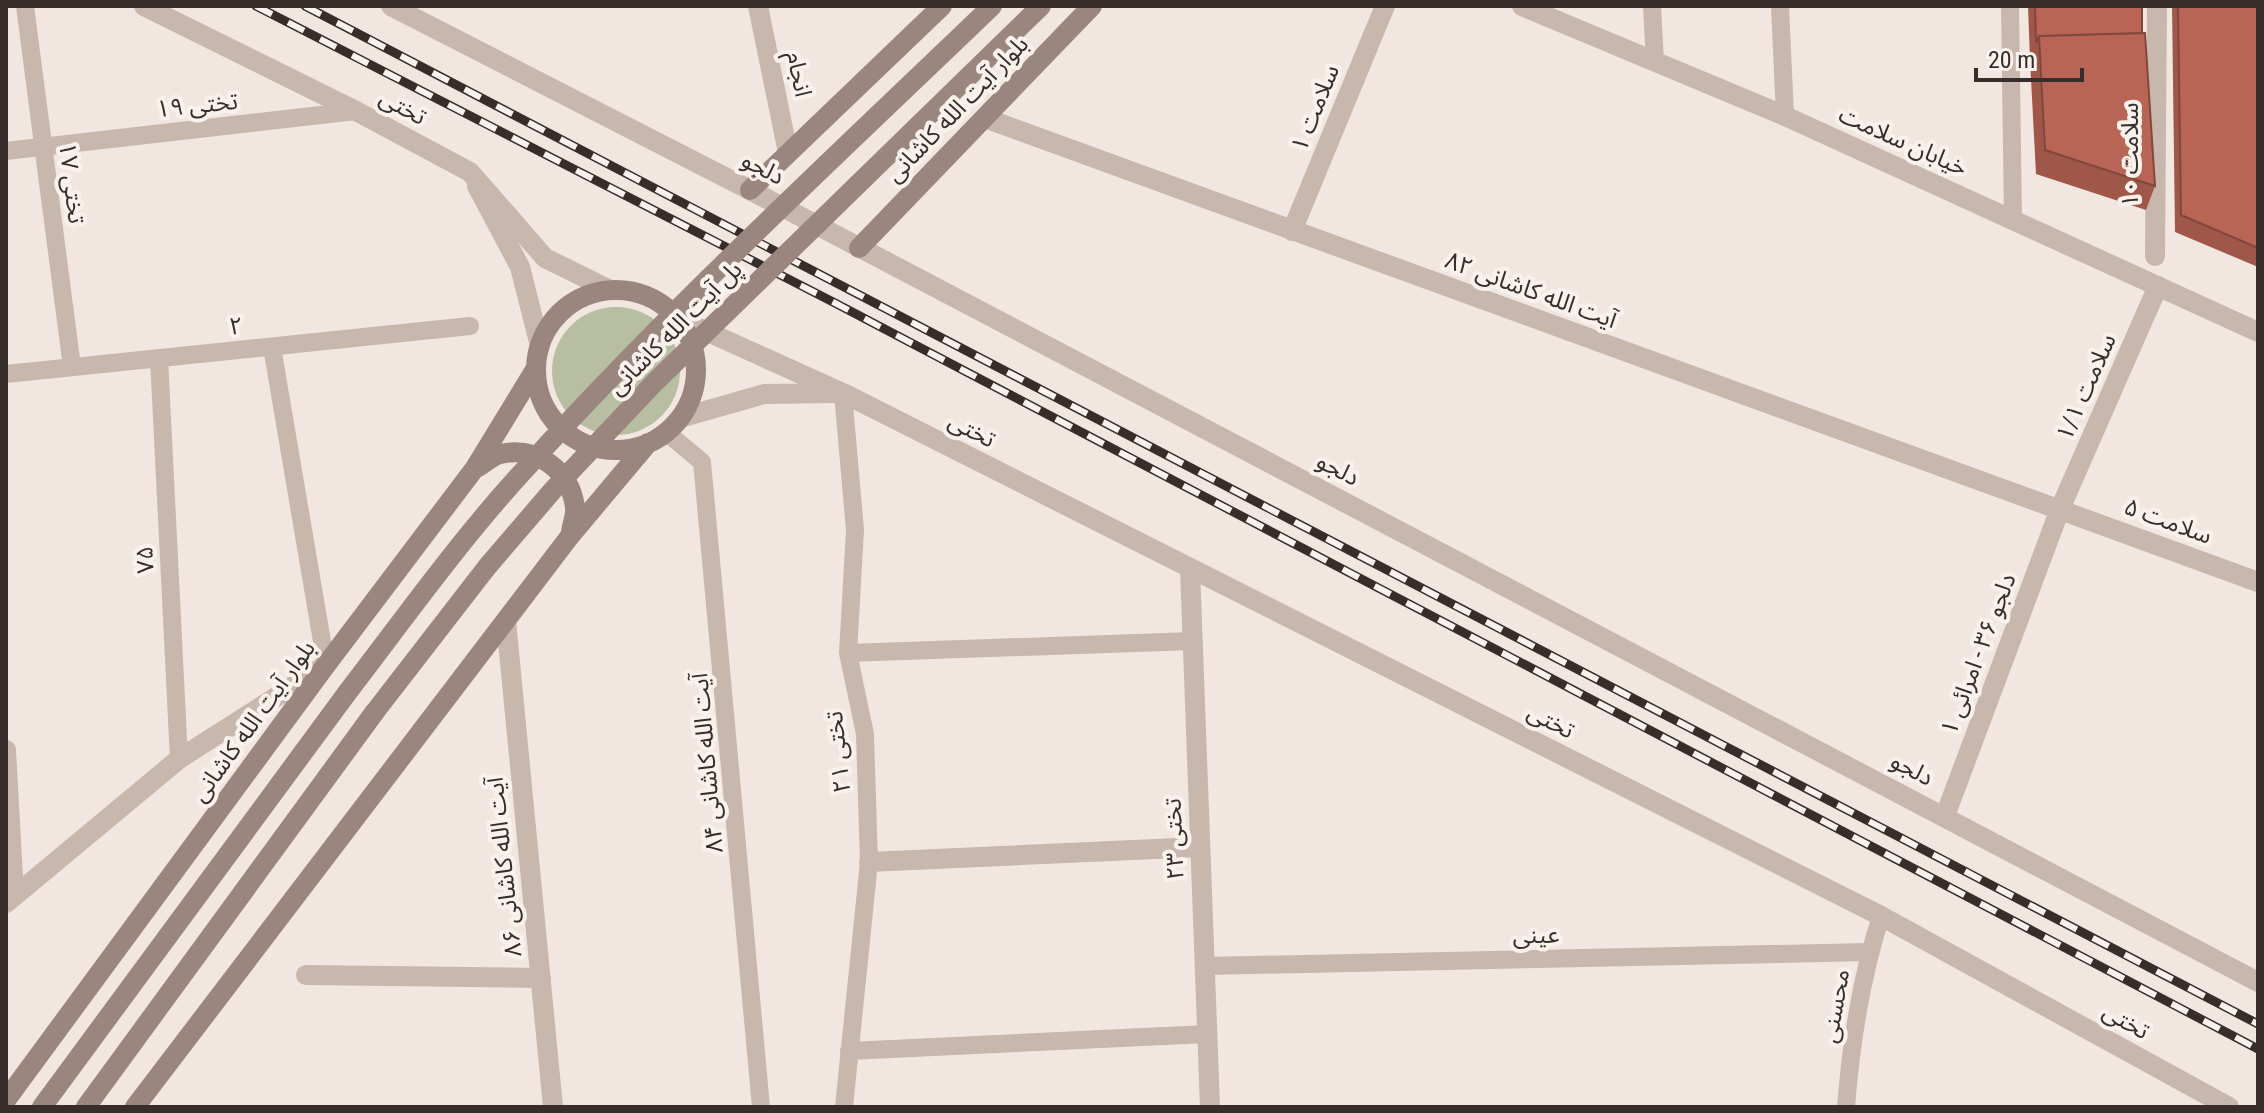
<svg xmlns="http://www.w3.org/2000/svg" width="2264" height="1113" font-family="'Roboto Condensed','Noto Sans Arabic',sans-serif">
<rect width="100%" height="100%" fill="#f1e7e0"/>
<!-- green -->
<path fill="#b7bea1" d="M552 371a64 64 0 1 1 128 0a64 64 0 1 1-128 0Z"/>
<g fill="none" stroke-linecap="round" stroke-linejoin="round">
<!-- service -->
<path stroke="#c8b7ad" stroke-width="18" d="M25,6L72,367
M1652,6L1655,62
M1780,6L1785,116
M2010,6L2013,220
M6,151L356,111
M272,347L326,665
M159,358L179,759
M6,374L470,326
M843,393L855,530L848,653L865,734L869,862L844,1107
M666,432L702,462L761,1107
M848,653L1193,641
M1205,966L1869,952
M849,1051L1207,1034
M1846,1107C1851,1042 1861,978 1881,916"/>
<!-- minor -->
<path stroke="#c8b7ad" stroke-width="20" d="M758,6L788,153
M985,118L2258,582
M477,186L520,267L540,346
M1292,231L1385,6
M2155,256L2157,6
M1190,569L1210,1107
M506,621L553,1107
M6,750L14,895
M1945,816L2060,509L2158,286
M869,862L1200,847
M6,903L179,759L323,667
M306,975L541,978"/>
<!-- tertiary -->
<path stroke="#c8b7ad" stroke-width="20" d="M144,6L356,111L470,172L545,258L610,290
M391,6L750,190L2258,982
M1522,6L1785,116L2258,332
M679,319L843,393L1881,916L2229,1107
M680,418L764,394L836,393"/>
<!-- secondary -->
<path stroke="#9b867f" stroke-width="20" d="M750,190L942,6
M859,248L1092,6
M536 370a80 80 0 1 1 160 0a80 80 0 1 1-160 0Z
M478,467C485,463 493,456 500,454C537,446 570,470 575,507C576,515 572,524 571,532
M6,1100L326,665L475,468L536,368
M42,1107L347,693
M86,1107L374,713
M135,1107L570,536L648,443"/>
<defs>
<path id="rail" d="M256,6L835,303L2258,1049
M305,6L2258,1024"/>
</defs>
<!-- rail casing -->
<use href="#rail" stroke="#372e2b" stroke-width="9"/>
<!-- rail -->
<use href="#rail" stroke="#f9f2ec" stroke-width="6" stroke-dasharray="18" stroke-linecap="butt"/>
<!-- secondary-bridge -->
<path stroke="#9b867f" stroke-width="20" d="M347,693C406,616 462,537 528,466C674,305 835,157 992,6
M374,713L487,567L553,490L654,383L1041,6"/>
</g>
<!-- wall -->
<path fill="#9f574a" d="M2028,6H2142V33L2155,186L2146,210L2036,174L2030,60Z
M2172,6H2258V267L2175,232Z"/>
<!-- building -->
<path fill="#b96556" stroke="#82473c" stroke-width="2" d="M2035,6H2142V33L2039,36L2036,43Z
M2178,6H2258V248L2181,215Z
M2145,33L2155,186L2045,150L2039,36Z"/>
<g text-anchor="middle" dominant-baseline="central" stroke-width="8" stroke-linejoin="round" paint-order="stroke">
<!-- street labels -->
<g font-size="24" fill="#372e2b" stroke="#f9f2ec">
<text transform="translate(799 74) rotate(78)">انجام</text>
<text transform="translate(197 105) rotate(-6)">تختی ۱۹</text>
<text transform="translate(403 107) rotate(28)">تختی</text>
<text transform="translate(1315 108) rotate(-68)">سلامت ۱</text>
<text transform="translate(957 109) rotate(-46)">بلوار آیت الله کاشانی</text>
<text transform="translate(1903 141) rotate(24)">خیابان سلامت</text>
<text transform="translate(2130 155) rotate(-90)">سلامت ۱۰</text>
<text transform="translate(763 168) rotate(28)">دلجو</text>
<text transform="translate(72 183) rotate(83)">تختی ۱۷</text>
<text transform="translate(1531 290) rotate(20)">آیت الله کاشانی ۸۲</text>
<text transform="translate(236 326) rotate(-6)">۲</text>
<text transform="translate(675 328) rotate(-45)">پل آیت الله کاشانی</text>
<text transform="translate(2086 387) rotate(-66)">سلامت ۱/۱</text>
<text transform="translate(972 430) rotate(27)">تختی</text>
<text transform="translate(1338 469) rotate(28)">دلجو</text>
<text transform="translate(2168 521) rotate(20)">سلامت ۵</text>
<text transform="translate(145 560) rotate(-93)">۷۵</text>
<text transform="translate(1978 654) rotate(-69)">دلجو ۳۶ - امرائی ۱</text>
<text transform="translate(253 721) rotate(-54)">بلوار آیت الله کاشانی</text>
<text transform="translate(1551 721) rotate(27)">تختی</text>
<text transform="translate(838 752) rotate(-96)">تختی ۲۱</text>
<text transform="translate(707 763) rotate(-95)">آیت الله کاشانی ۸۴</text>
<text transform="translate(1912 769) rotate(28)">دلجو</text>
<text transform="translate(1174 839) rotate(-92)">تختی ۲۳</text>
<text transform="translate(504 867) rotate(-96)">آیت الله کاشانی ۸۶</text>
<text transform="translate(1536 935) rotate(-1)">عینی</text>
<text transform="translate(1835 1006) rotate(-80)">محسنی</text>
<text transform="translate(2126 1021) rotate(29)">تختی</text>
</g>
</g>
<!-- border -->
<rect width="2264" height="1113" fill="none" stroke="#372e2b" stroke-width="16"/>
<!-- scale -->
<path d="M1976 68v12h106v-12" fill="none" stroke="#372e2b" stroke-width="4"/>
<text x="1988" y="68" font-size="24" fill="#372e2b" stroke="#f9f2ec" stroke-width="6" paint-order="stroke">20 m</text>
</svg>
